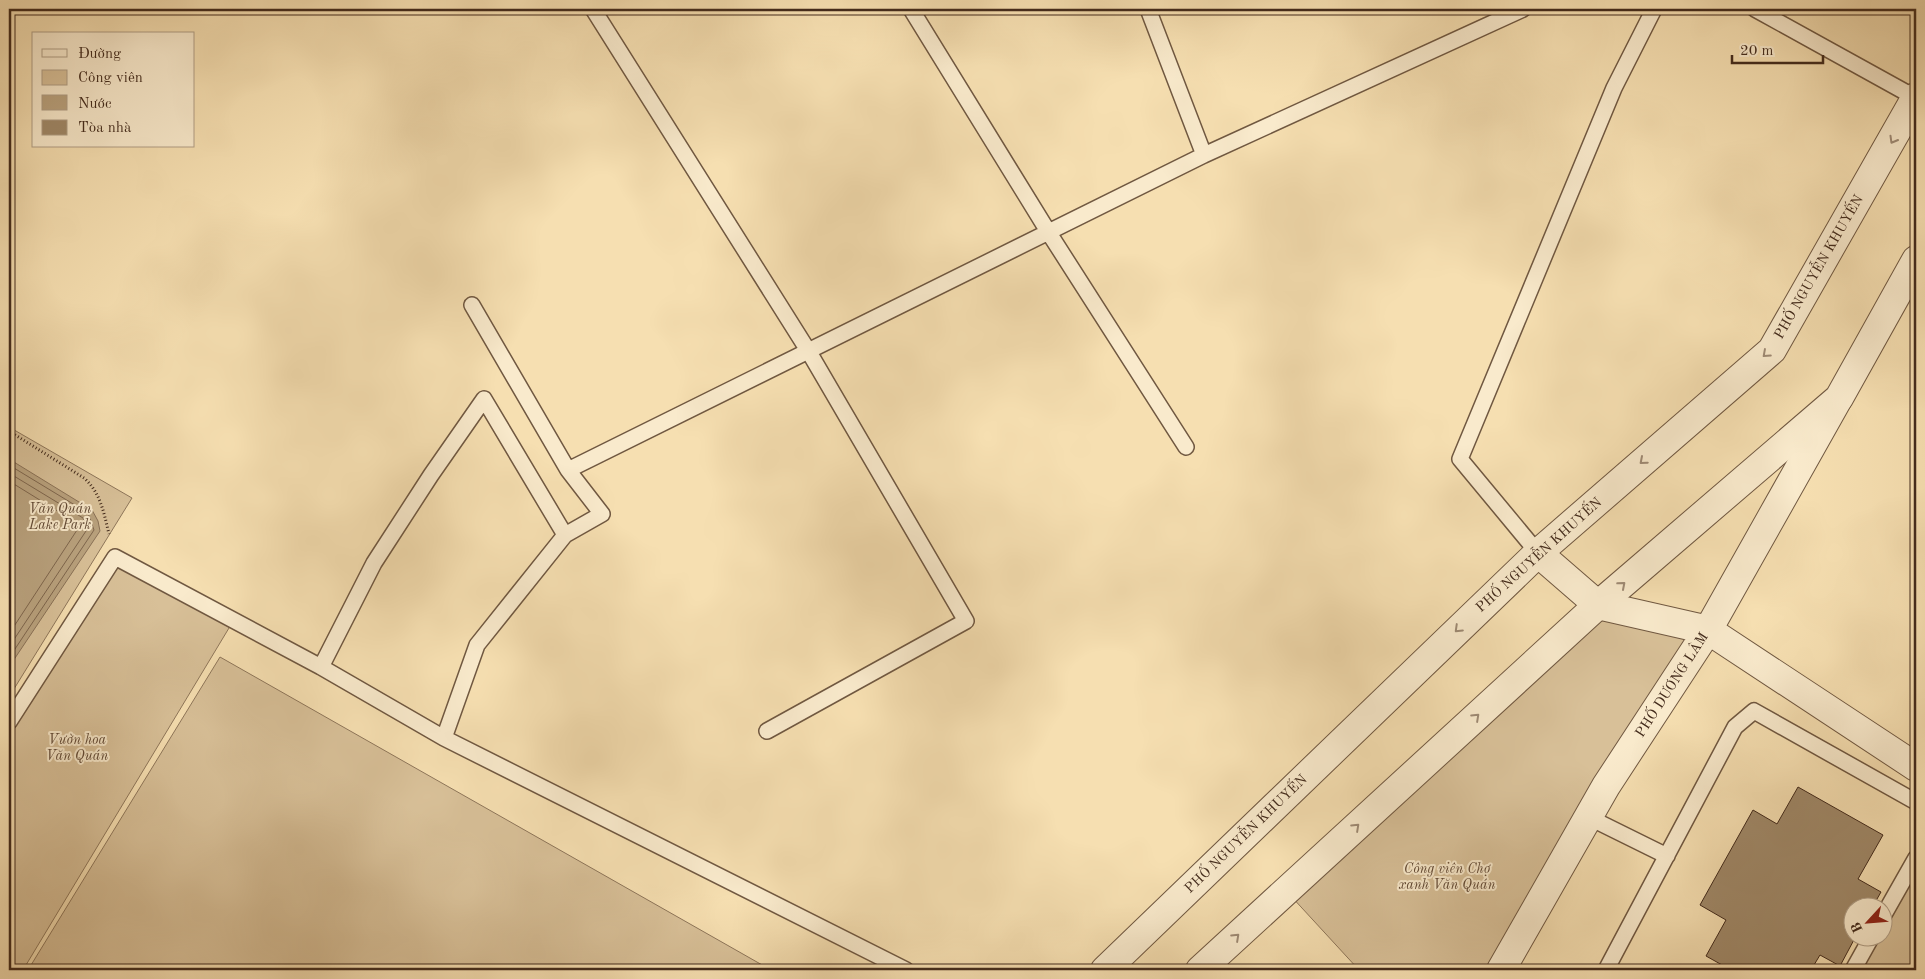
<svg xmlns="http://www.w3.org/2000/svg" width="1925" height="979" font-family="'Old Standard TT',serif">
<rect width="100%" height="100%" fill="#f6dfb1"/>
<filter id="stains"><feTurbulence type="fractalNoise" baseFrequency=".004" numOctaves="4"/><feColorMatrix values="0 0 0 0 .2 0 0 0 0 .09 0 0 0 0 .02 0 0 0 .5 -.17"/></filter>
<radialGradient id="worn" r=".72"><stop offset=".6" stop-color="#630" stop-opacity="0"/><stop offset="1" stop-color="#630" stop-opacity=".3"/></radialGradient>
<!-- green -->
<path fill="#d8c098" stroke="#8e765a" d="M9,427L132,498L9,697Z
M116,562L232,623L23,970H9V730Z
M1599,612L1699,633L1499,970H1359L1290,895Z
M220,657L771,970H28Z
M1916,861V970H1855L1874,937L1882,936L1883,921Z"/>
<!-- water -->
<path fill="#b9a27e" stroke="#8a7257" d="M9,459L92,510L98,521L100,531L9,667Z"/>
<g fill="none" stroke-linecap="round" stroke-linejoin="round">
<!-- shore -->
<path stroke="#7e664d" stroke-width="1" d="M9,465L88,513L94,530L9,658
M9,473L83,518L88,528L9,647
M9,481L77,523L79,527L9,634"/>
</g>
<!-- building -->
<path fill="#a08969" stroke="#432b1c" d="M1798,787L1883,835L1858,879L1881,892L1873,906H1852V936H1856L1840,966L1820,955L1811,970H1731L1706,956L1726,920L1700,905L1753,810L1777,824Z"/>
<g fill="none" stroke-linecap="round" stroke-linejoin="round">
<defs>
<path id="service" d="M593,9L809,352L966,621L767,731
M911,9L1049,233L1186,447
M1148,9L1204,155
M1755,9L1916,98
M472,305L568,470L1204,155L1523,9
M1538,553L1460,459L1614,88L1654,9
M321,667L374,563L431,475L484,399L565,535
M9,722L115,557L321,667L444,738L906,970
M444,738L477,645L565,535L602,514L568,470
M1588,817L1667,856
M1882,918L1916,858
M1606,970L1735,727L1754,711L1916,802
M1853,970L1872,936"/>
<path id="minor" d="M1538,553L1598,605L1708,630L1916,767
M1501,970L1606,786L1708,630L1837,401"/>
<path id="tertiary" d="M1105,970L1538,553L1772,350L1916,97
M1200,970L1598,605L1839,398L1916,260"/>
</defs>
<!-- service casing -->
<use href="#service" stroke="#705841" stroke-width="18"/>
<!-- minor casing -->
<use href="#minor" stroke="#705841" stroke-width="30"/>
<!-- tertiary casing -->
<use href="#tertiary" stroke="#705841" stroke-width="30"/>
<!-- path -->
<path stroke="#432b1c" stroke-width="3" stroke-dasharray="1 2.5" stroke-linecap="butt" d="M9,431L84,478C101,493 104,514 109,534"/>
<!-- service -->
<use href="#service" stroke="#f9eacc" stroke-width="15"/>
<!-- minor -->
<use href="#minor" stroke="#f9eacc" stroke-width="28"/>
<!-- tertiary -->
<use href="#tertiary" stroke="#f9eacc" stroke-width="28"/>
</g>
<!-- one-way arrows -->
<defs><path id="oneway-chevron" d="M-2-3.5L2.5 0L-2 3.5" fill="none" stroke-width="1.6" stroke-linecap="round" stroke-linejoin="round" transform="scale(1.25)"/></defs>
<g stroke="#9e8a74">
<use href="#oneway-chevron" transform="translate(1893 140) rotate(120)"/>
<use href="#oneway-chevron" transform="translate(1766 354) rotate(138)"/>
<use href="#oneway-chevron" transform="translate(1643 461) rotate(139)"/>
<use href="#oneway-chevron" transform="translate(1622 585) rotate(-41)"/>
<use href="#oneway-chevron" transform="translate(1458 629) rotate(136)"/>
<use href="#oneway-chevron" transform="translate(1476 717) rotate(-43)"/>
<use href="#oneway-chevron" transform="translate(1356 827) rotate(-43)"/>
<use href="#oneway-chevron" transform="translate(1236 937) rotate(-43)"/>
</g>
<g text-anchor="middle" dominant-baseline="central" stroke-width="4" stroke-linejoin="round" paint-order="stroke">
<!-- street labels -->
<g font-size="14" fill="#432b1c" stroke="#f9eacc">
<text transform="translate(1819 267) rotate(-60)">PHỐ NGUYỄN KHUYẾN</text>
<text transform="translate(1539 555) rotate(-42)">PHỐ NGUYỄN KHUYẾN</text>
<text transform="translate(1672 685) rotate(-57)">PHỐ DƯƠNG LÂM</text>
<text transform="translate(1246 834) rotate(-44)">PHỐ NGUYỄN KHUYẾN</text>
</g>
<!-- park labels -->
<g font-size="14" font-style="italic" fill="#614935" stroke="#f9eacc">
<text x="60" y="509">Văn Quán<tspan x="60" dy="16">Lake Park</tspan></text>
<text x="77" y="740">Vườn hoa<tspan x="77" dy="16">Văn Quán</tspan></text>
<text x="1447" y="869">Công viên Chợ<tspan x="1447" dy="16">xanh Văn Quán</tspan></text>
</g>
</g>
<!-- margin -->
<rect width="1925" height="979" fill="none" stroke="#f6dfb1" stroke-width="30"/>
<rect x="10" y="10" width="1905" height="959" fill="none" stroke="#432b1c" stroke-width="2.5"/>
<rect x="15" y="15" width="1895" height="949" fill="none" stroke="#432b1c"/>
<!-- legend -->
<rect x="32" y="32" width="162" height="115" fill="#f9eacc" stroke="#b09e86"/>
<rect x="42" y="49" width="25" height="8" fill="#f9eacc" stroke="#b09e86"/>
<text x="78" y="58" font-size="15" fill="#432b1c">Đường</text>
<rect x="42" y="70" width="25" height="15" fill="#d8c098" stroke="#b09e86"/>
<text x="78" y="82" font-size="15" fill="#432b1c">Công viên</text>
<rect x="42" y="95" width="25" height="15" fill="#b9a27e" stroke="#b09e86"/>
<text x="78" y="108" font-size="15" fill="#432b1c">Nước</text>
<rect x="42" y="120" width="25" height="15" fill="#a08969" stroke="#b09e86"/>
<text x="78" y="132" font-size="15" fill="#432b1c">Tòa nhà</text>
<!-- north arrow -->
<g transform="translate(1868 922) rotate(244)"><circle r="24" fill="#f9eacc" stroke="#b09e86"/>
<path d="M0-4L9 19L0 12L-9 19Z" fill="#8f2418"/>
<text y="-8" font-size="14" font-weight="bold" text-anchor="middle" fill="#432b1c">B</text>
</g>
<!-- scale -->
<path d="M1732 55v8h91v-8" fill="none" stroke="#432b1c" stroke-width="2.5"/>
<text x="1740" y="55" font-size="15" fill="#432b1c" stroke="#f9eacc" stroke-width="4" paint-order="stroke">20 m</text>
<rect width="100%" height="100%" filter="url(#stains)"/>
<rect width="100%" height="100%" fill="url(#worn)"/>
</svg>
